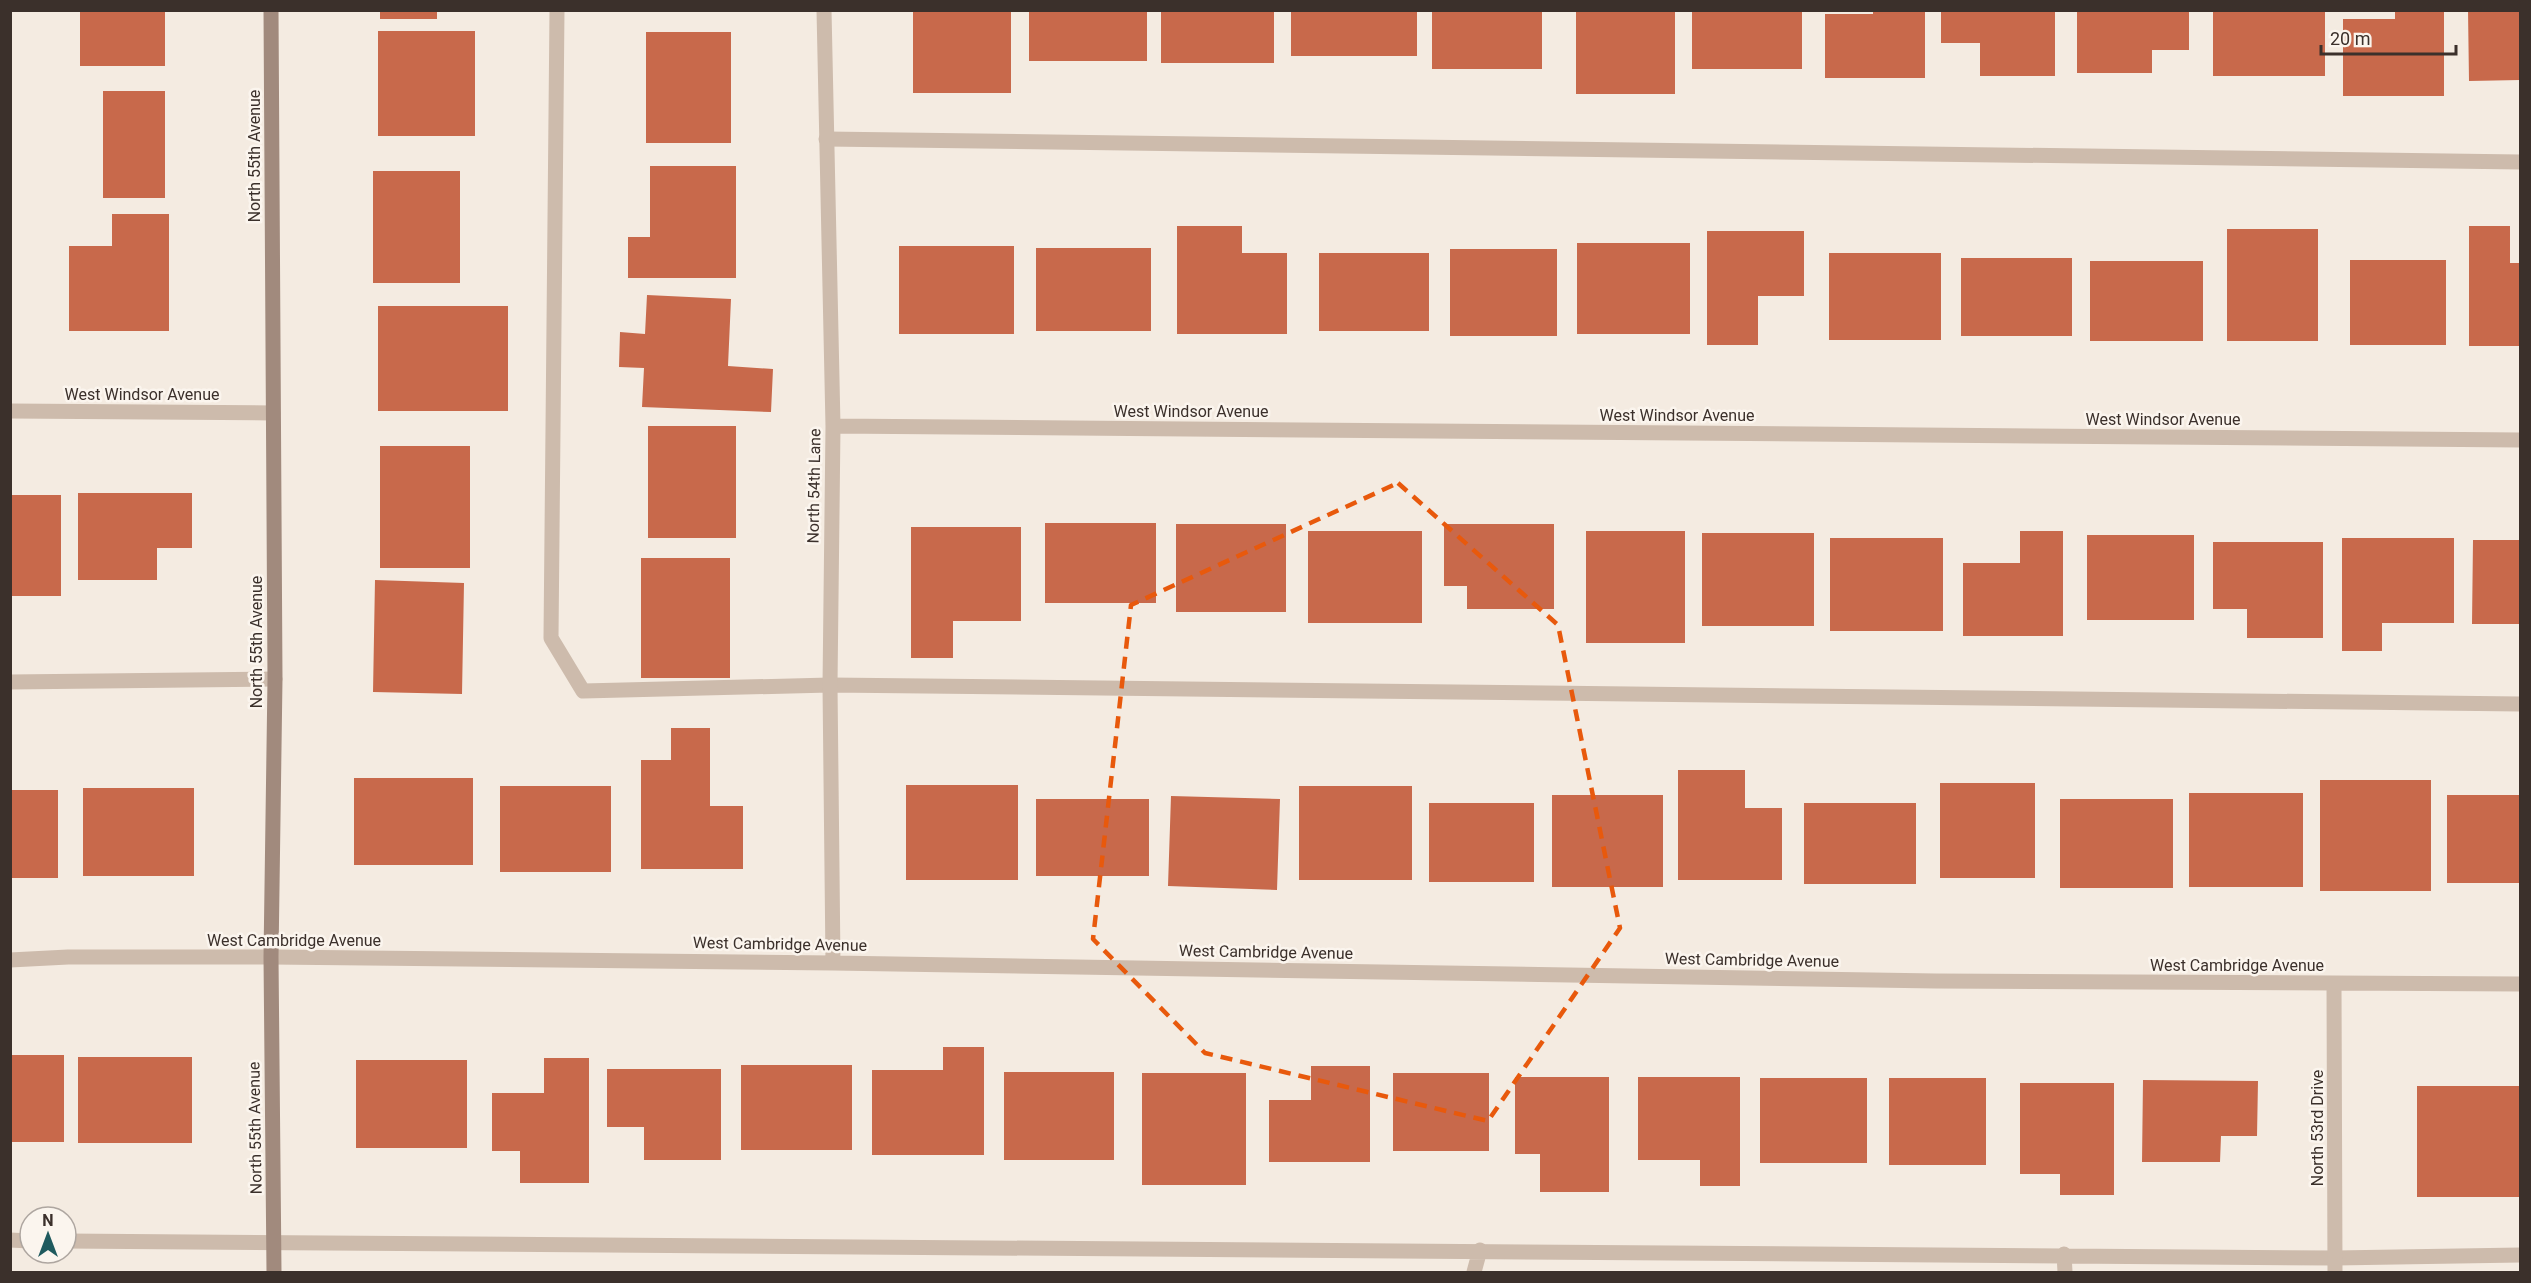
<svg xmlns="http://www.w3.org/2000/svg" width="2531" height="1283" font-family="Roboto,sans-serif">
<rect width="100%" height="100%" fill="#f4ebe1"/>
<!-- building -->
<path fill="#c8694b" d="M80,10H165V66H80Z
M380,10H437V19H380Z
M913,10H1011V93H913Z
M1029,10H1147V61H1029Z
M1161,10H1274V63H1161Z
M1291,10H1417V56H1291Z
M1432,10H1542V69H1432Z
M1576,10H1675V94H1576Z
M1692,10H1802V69H1692Z
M1873,10H1925V78H1825V14H1873Z
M1941,10H2055V76H1980V43H1941Z
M2077,10H2189V50H2152V73H2077Z
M2213,10H2325V76H2213Z
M2395,10H2444V96H2343V19H2395Z
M2468,10H2520V80L2469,81Z
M378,31H475V136H378Z
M646,32H731V143H646Z
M103,91H165V198H103Z
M650,166H736V278H628V237H650Z
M373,171H460V283H373Z
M112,214H169V331H69V246H112Z
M1177,226H1242V253H1287V334H1177Z
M2469,226H2510V263H2520V346H2469Z
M2227,229H2318V341H2227Z
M1707,231H1804V296H1758V345H1707Z
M1577,243H1690V334H1577Z
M899,246H1014V334H899Z
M1036,248H1151V331H1036Z
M1450,249H1557V336H1450Z
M1319,253H1429V331H1319Z
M1829,253H1941V340H1829Z
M1961,258H2072V336H1961Z
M2350,260H2446V345H2350Z
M2090,261H2203V341H2090Z
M647,295L731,299L728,366L773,369L771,412L642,407L644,368L619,367L620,332L645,334Z
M378,306H508V411H378Z
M648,426H736V538H648Z
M380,446H470V568H380Z
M78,493H192V548H157V580H78Z
M10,495H61V596H10Z
M1045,523H1156V603H1045Z
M1176,524H1286V612H1176Z
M1444,524H1554V609H1467V586H1444Z
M911,527H1021V621H953V658H911Z
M1308,531H1422V623H1308Z
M1586,531H1685V643H1586Z
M2020,531H2063V636H1963V563H2020Z
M1702,533H1814V626H1702Z
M2087,535H2194V620H2087Z
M1830,538H1943V631H1830Z
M2342,538H2454V623H2382V651H2342Z
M2473,540H2520V624H2472Z
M2213,542H2323V638H2247V609H2213Z
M641,558H730V678H641Z
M375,580L464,583L462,694L373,692Z
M671,728H710V806H743V869H641V760H671Z
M1678,770H1745V808H1782V880H1678Z
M354,778H473V865H354Z
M2320,780H2431V891H2320Z
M1940,783H2035V878H1940Z
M906,785H1018V880H906Z
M500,786H611V872H500Z
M1299,786H1412V880H1299Z
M83,788H194V876H83Z
M10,790H58V878H10Z
M2189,793H2303V887H2189Z
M1552,795H1663V887H1552Z
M2447,795H2520V883H2447Z
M1171,796L1280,799L1277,890L1168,886Z
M1036,799H1149V876H1036Z
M2060,799H2173V888H2060Z
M1429,803H1534V882H1429Z
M1804,803H1916V884H1804Z
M943,1047H984V1155H872V1070H943Z
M10,1055H64V1142H10Z
M78,1057H192V1143H78Z
M544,1058H589V1183H520V1151H492V1093H544Z
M356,1060H467V1148H356Z
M741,1065H852V1150H741Z
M1311,1066H1370V1162H1269V1100H1311Z
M607,1069H721V1160H644V1127H607Z
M1004,1072H1114V1160H1004Z
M1142,1073H1246V1185H1142Z
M1393,1073H1489V1151H1393Z
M1515,1077H1609V1192H1540V1154H1515Z
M1638,1077H1740V1186H1700V1160H1638Z
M1760,1078H1867V1163H1760Z
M1889,1078H1986V1165H1889Z
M2143,1080L2258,1081L2257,1136H2221L2220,1162H2142Z
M2020,1083H2114V1195H2060V1174H2020Z
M2417,1086H2519V1197H2417Z"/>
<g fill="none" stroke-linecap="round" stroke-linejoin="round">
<!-- lane -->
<path stroke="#cdbbac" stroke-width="15" d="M557,10L551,638L583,691L830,685L2520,704
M826,139L2520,162
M10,682L275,679
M10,1240L30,1241
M66,1241L2335,1258L2520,1255
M2064,1254L2065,1272
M1474,1272L1480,1250"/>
<!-- street -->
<path stroke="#cdbbac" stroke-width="15" d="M824,10L833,426L830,685L833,963
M10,411L273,413
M833,426L2520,440
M10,960L68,957H271L833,963L1936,981L2520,984
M2334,984L2335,1272"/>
<!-- secondary -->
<path stroke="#a18a7d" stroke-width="15" d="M271,10L275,679L271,957L274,1272"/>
</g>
<!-- marked area -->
<path fill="none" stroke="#e8590c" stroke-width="4.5" stroke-dasharray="12 8" stroke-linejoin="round" d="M1398,483L1558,625L1620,928L1488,1121L1205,1053L1093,939L1131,605Z"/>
<g text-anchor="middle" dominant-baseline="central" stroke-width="5" stroke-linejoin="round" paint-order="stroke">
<!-- street labels -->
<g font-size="16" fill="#3b302b" stroke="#fbf5ee">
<text transform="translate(254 156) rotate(-90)">North 55th Avenue</text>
<text x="142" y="394">West Windsor Avenue</text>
<text x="1191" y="411">West Windsor Avenue</text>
<text x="1677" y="415">West Windsor Avenue</text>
<text x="2163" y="419">West Windsor Avenue</text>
<text transform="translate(814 486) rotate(-89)">North 54th Lane</text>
<text transform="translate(256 642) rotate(-90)">North 55th Avenue</text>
<text x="294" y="940">West Cambridge Avenue</text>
<text transform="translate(780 944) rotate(1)">West Cambridge Avenue</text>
<text transform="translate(1266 952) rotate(1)">West Cambridge Avenue</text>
<text transform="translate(1752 960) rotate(1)">West Cambridge Avenue</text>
<text x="2237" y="965">West Cambridge Avenue</text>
<text transform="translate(255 1128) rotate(-91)">North 55th Avenue</text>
<text transform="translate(2317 1128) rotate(-90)">North 53rd Drive</text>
</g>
</g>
<!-- border -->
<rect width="2531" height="1283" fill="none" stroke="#3b302b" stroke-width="24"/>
<!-- north arrow -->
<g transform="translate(48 1235)"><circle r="28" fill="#fbf5ee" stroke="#aea6a0" stroke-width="1.5"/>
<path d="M0-4.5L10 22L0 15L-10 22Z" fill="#1f5a5e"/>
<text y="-9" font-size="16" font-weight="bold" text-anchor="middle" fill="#3b302b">N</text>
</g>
<!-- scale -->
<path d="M2321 45v9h135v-9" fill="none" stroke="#3b302b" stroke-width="3"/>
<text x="2330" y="45" font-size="18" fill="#3b302b" stroke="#fbf5ee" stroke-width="4.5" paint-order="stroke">20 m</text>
</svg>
